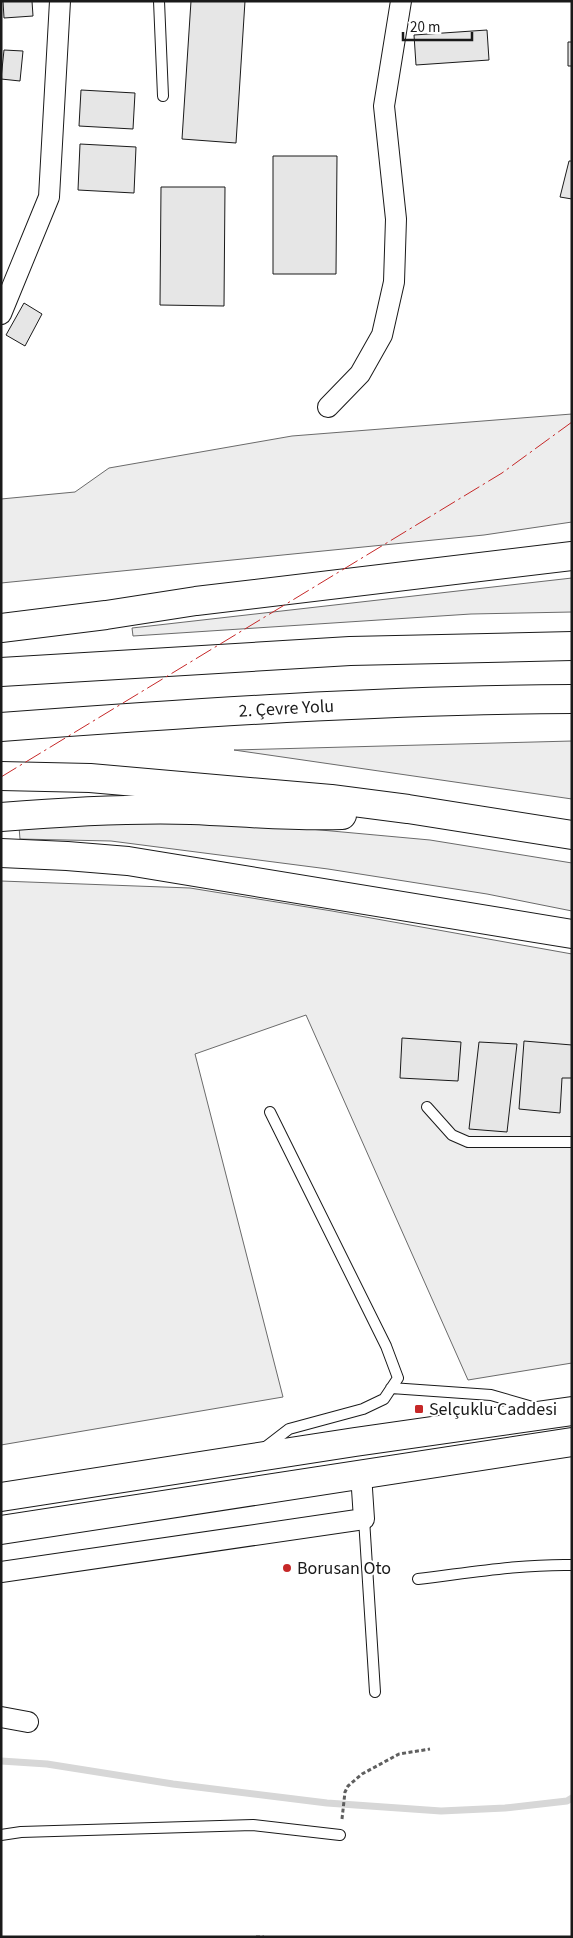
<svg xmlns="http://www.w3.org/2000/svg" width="573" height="1938" font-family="'Source Sans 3',sans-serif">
<rect width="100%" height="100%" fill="#fff"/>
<!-- built -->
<path fill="#ededed" stroke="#6a6a6a" d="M572,414V522L484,535L1,583V499L75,492L109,468L292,436Z
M572,578V612L471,614L133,636L132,628Z
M572,741V799L234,750Z
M141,822L244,823L430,840L572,863V911L487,894L328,869L111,841L20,839L19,827Z
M1,881L190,888L332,911L572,954V1363L468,1380L306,1015L195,1054L283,1397L1,1445Z"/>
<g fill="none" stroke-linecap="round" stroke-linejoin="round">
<!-- stream -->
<path stroke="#d7d7d7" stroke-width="7" d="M1,1761L47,1764L173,1784L327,1803L441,1811L505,1808L567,1801L572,1798"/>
</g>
<!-- building -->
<path fill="#e6e6e6" stroke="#1a1a1a" d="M3,1H32L33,16L4,18Z
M191,1H245L236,143L182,139Z
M487,30L489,60L416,65L414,35Z
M568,42H572V66H568Z
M4,50L23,51L20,81L1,79Z
M81,90L135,93L133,129L79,126Z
M80,144L136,147L134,193L78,190Z
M273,156H337L336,274H273Z
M569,161H572V199L560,197Z
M161,187H225L224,306L160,305Z
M24,303L42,314L25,346L6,335Z
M402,1038L461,1042L458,1081L400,1078Z
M524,1041L572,1045V1078H562L560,1113L519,1109Z
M479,1042L517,1044L507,1132L469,1129Z"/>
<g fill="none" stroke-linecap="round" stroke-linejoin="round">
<defs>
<path id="service" d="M159,1L163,96
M427,1107L452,1135L468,1142H572
M391,1388L491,1395L536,1408
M263,1449L289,1429L363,1409L384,1399L398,1378L386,1346L270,1112
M364,1519L375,1692
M418,1579C469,1573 520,1564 572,1565
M1,1835L21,1832L253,1825L340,1835"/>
<path id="minor" d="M1,314L49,197L60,1
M328,407L360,374L382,335L394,282L396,219L384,106L401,1
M1,1572L364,1519L361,1474
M1,1717L28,1722"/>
<path id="primary" d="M1,1497L355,1442L572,1411
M1,1530L572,1442"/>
<g id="motorway">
<path d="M1,628L106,615L196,601L572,556"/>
<path d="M1,672L350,651L572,646"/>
<path id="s1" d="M1,727C191,713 381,700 572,699"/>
<path d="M1,776L90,778L331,799L408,809L572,835"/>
<path d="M1,817C64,812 127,808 191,810C242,812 290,817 342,815"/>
<path d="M1,853L67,856L128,861L572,934"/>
</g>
</defs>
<!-- service casing -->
<use href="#service" stroke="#1a1a1a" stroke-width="12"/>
<!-- minor casing -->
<use href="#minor" stroke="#1a1a1a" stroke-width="22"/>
<!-- primary casing -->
<use href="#primary" stroke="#1a1a1a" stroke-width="30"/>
<!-- motorway casing -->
<use href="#motorway" stroke="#1a1a1a" stroke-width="30"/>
<!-- path -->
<path stroke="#5f5f5f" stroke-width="3" stroke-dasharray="4 2.5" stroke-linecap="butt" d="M342,1819L345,1792L348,1786L362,1774L399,1754L430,1749
M256,1937H264"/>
<!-- service -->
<use href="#service" stroke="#fff" stroke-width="10"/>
<!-- minor -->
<use href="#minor" stroke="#fff" stroke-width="20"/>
<!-- primary -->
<use href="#primary" stroke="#fff" stroke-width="28"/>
<!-- motorway -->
<use href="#motorway" stroke="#fff" stroke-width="28"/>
<!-- power -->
<path stroke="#c62828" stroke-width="1" stroke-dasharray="18 4 2.5 4" stroke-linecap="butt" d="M1,777L502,473L572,422"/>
</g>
<!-- markers -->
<g fill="#c62828" stroke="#fff" stroke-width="2">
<rect x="414" y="1404" width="10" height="10" rx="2.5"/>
<circle cx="287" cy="1568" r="5"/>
</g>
<g text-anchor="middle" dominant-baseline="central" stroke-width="4" stroke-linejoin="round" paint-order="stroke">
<!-- street labels -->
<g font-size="18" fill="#1a1a1a" stroke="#fff">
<text stroke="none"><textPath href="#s1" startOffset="286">2. Çevre Yolu</textPath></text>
</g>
<!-- poi labels -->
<g font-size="18" fill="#1a1a1a" stroke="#fff" text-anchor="start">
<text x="429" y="1409">Selçuklu Caddesi</text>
<text x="297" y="1568">Borusan Oto</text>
</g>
</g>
<!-- border -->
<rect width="573" height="1938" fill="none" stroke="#1a1a1a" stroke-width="5"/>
<!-- scale -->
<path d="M403 32v8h69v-8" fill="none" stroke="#1a1a1a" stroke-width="2.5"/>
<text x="410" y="32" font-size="15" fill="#1a1a1a" stroke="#ffffff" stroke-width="4" paint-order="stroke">20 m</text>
</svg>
